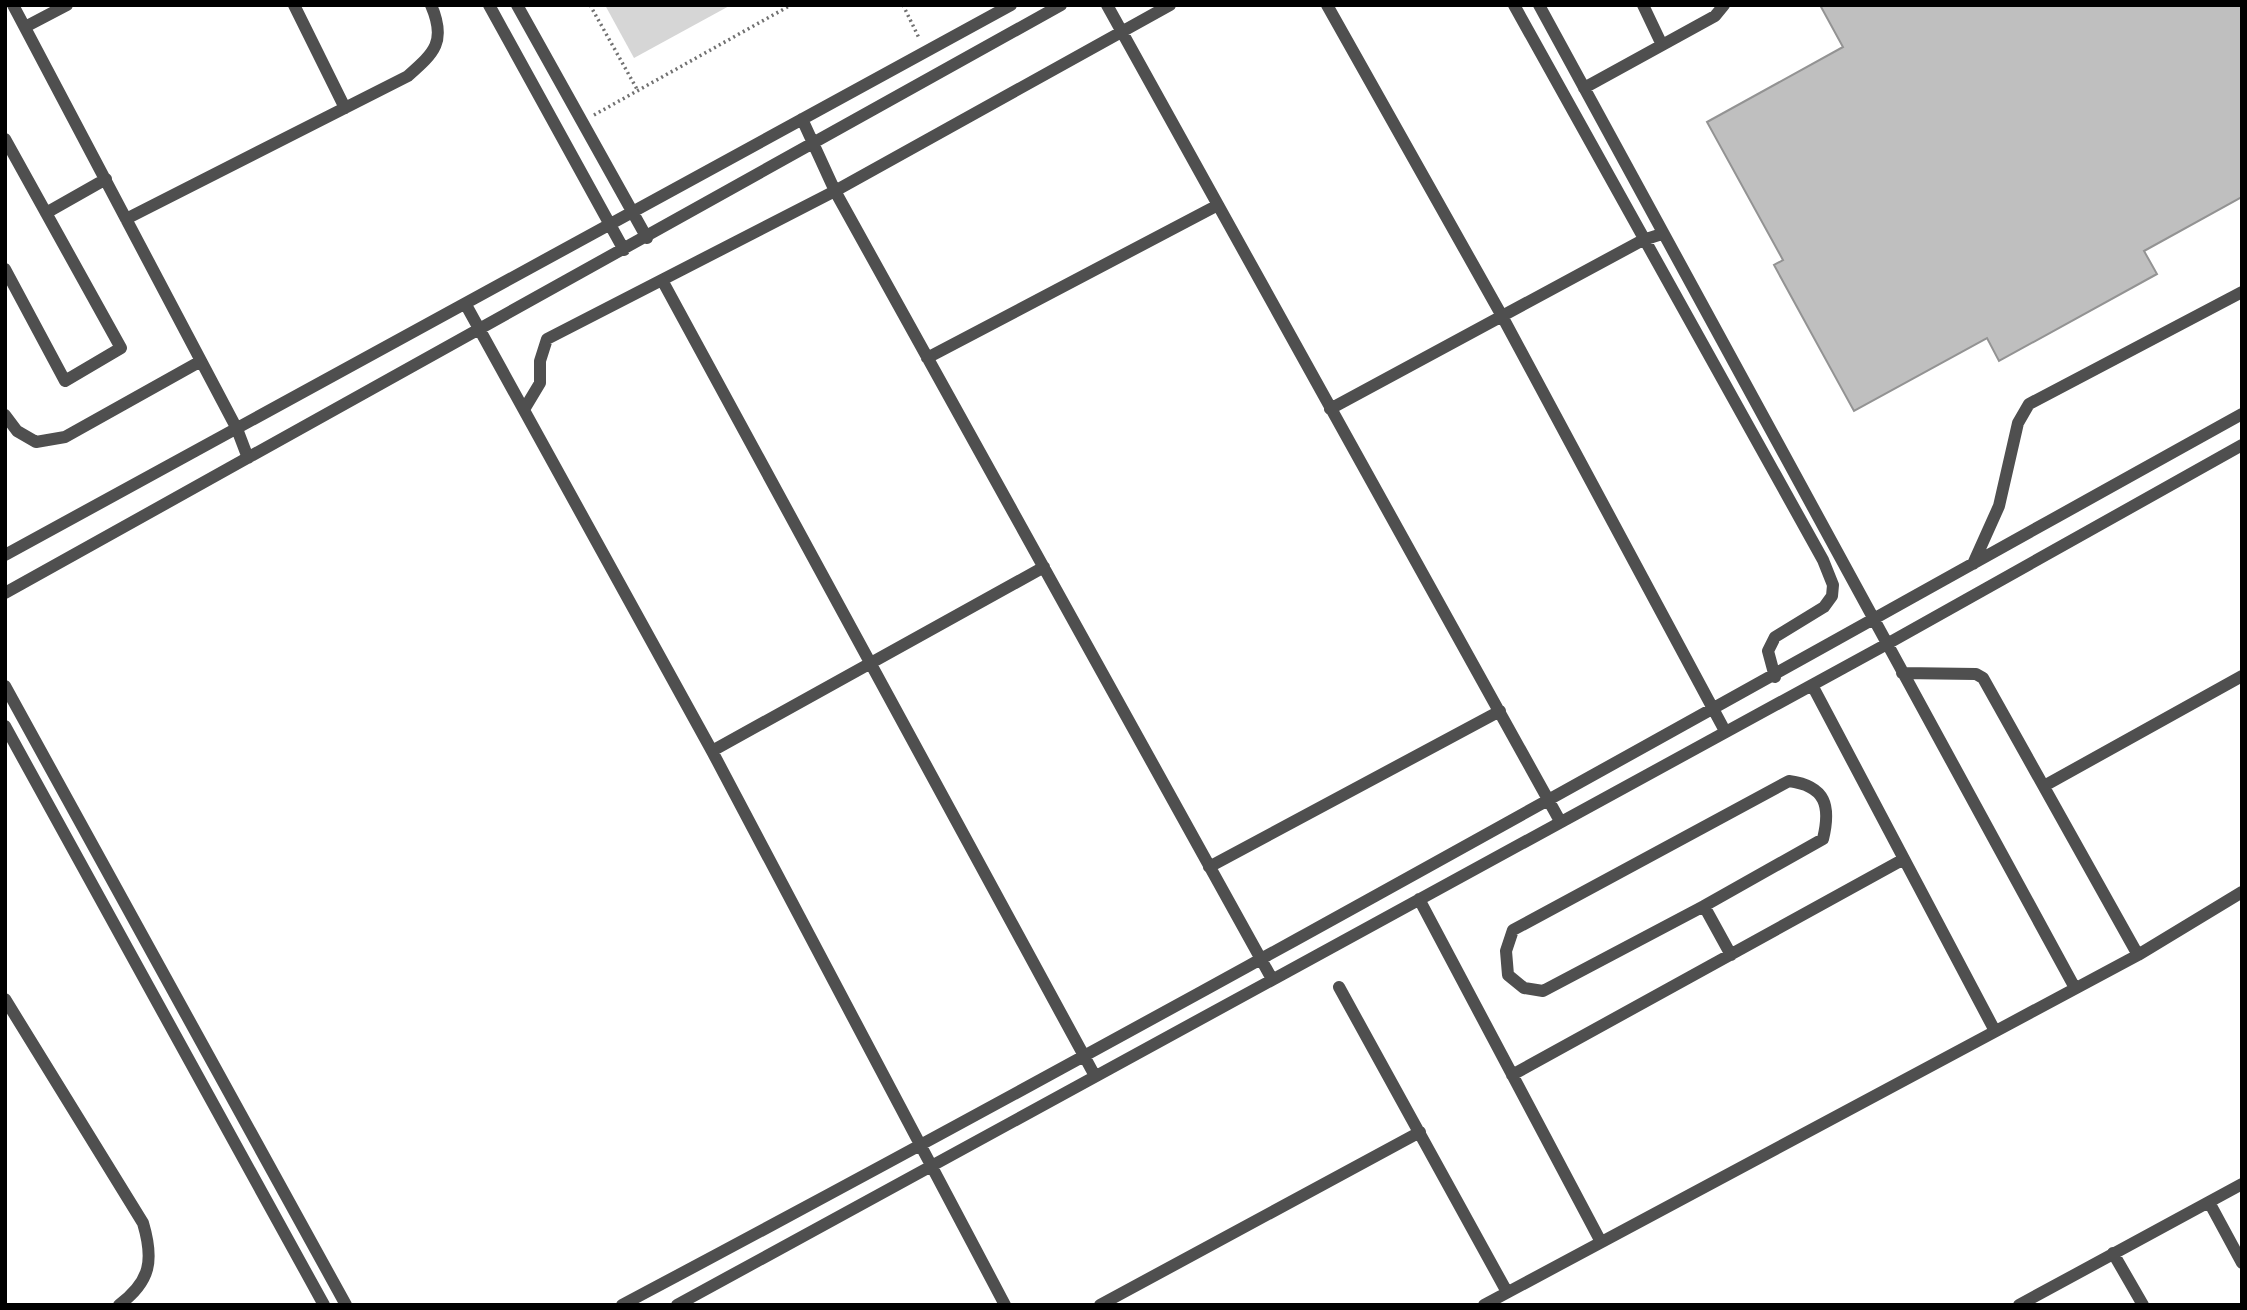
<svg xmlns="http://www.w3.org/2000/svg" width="2247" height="1310" font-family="Helvetica,sans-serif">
<rect width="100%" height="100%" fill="#fff"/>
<!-- green -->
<path fill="#d6d6d6" d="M605,5H731L634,58Z"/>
<!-- building -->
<path fill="#bfbfbf" stroke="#939393" stroke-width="2" d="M1820,5H2242V197L2144,251L2157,274L1999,361L1987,338L1854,411L1774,265L1783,260L1707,122L1843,47Z"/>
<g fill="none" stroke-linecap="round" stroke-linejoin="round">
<!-- path -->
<path stroke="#717171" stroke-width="3.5" stroke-dasharray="2 3.5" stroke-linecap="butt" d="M590,5L638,91
M903,5L919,38
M594,115L791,5"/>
<!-- service -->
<path stroke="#4f4f4f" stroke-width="12" d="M13,5L237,429L248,458
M294,5L345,108
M489,5L624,250
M517,5L647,238
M1107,5L1560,821
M1327,5L1502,316L1725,731
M1514,5L1823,560L1833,585L1832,596L1824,607L1775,637L1768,651L1775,677
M1539,5L2075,988
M1643,5L1662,45
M25,27L67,5
M1584,88L1715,16L1724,5
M802,119L835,191L1272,979
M5,139L121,348L65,381L5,269
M46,213L106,179
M126,219L408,76C434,53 447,42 431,5
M662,280L1095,1076
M466,305L712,751L1005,1305
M927,358L1218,205
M525,408L540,383V361L547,339L835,191L1170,5
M1330,409L1643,240L1662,234
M5,415L17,431L36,442L65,437L201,361
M5,555L1011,5
M1973,564L1999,506L2018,423L2029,404L2242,292
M5,593L1061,5
M1902,673L1976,674L1983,678L2138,955
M1812,685L1995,1031
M5,686L346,1305
M5,726L324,1305
M712,751L1044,567
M2044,786L2242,676
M1209,867L1500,711
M1419,899L1601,1242
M1704,906L1823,839C1831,806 1826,786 1789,781L1513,930L1506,951L1508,975L1524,988L1543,991L1704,906L1731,955
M1339,987L1507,1292
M5,999L143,1223C154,1260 151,1281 119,1305
M1512,1075L1904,859
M2209,1202L2242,1263
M2113,1253L2143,1305
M622,1305C1167,1016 1703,713 2242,414
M677,1305L1887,644L2242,445
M1100,1305L1420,1132
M1484,1305L2138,955L2242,892
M2019,1305L2242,1184"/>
</g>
<!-- border -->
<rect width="2247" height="1310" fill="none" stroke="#000000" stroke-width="14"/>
</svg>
